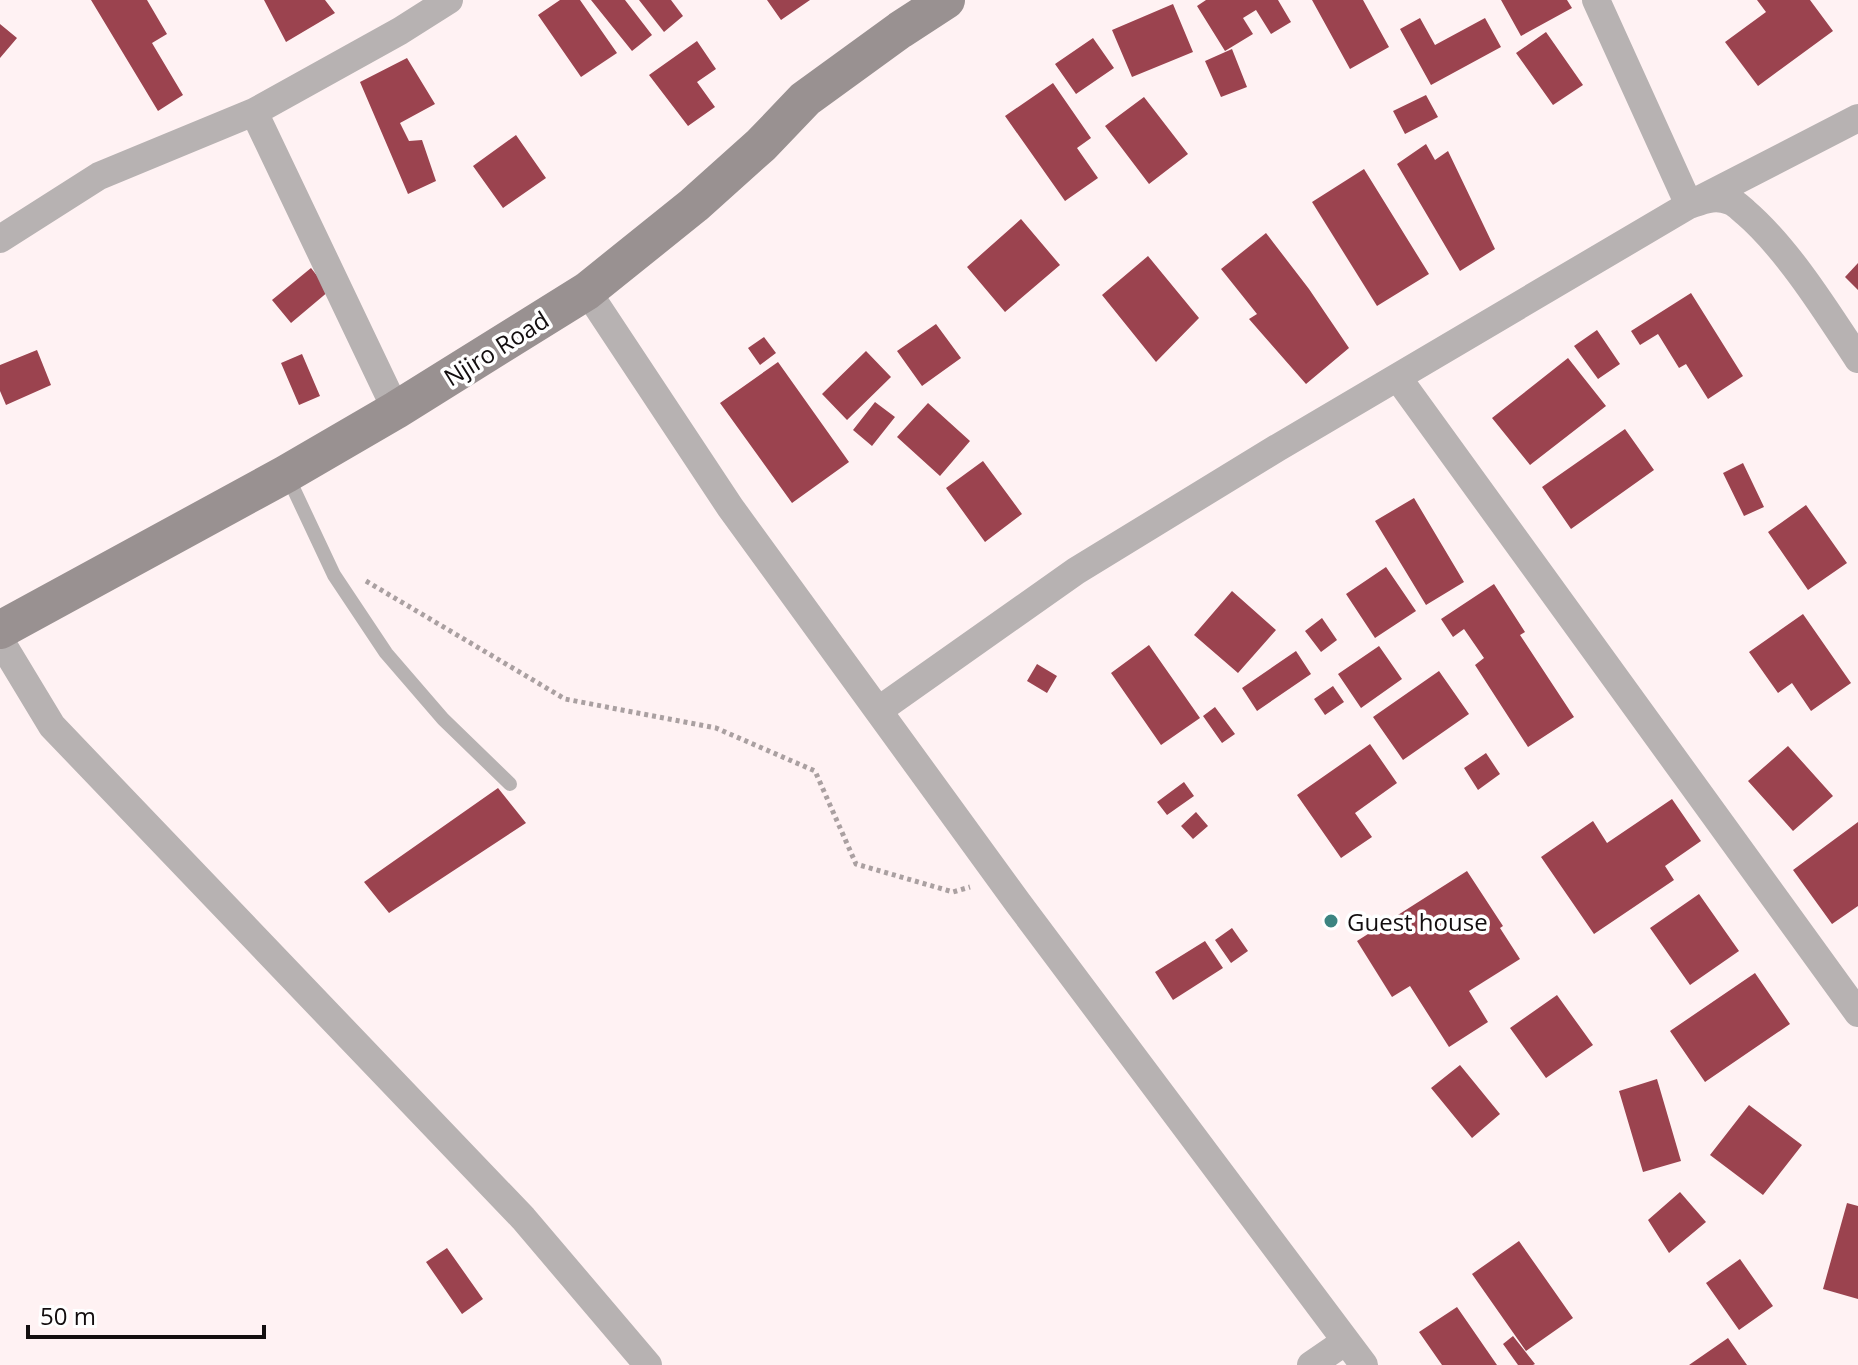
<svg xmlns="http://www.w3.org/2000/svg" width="1858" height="1365" font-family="'Open Sans',sans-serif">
<rect width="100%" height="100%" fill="#fff2f3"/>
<!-- building -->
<path fill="#9b434f" d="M91,0H147L167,34L152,43L183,95L158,111Z
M264,0H325L335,13L286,42Z
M560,0H580L617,53L581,77L538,15Z
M591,0H625L652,35L632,51Z
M639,0H671L683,16L664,32Z
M767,0H810L781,20Z
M1206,0H1278L1291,22L1271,34L1256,10L1243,18L1253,34L1225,51L1197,6Z
M1312,0H1363L1389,47L1350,69Z
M1501,0H1567L1572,8L1521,36Z
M1757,0H1810L1833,31L1758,86L1725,42L1766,12Z
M1173,4L1193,52L1132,77L1112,30Z
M1420,18L1435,45L1485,18L1501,47L1431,85L1400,29Z
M0,24L17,38L0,58Z
M1546,32L1583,85L1553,105L1516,53Z
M1093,38L1114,68L1076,94L1055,64Z
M697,41L716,69L697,82L715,107L688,126L649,75Z
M1232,49L1247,87L1221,97L1205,61Z
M407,58L435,104L400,123L409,141L422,140L436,181L408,194L360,82Z
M1053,83L1091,138L1077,148L1098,178L1065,201L1005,116Z
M1426,95L1438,117L1405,134L1393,111Z
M1144,97L1188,154L1149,184L1105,126Z
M516,135L546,178L503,208L473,166Z
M1426,144L1435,160L1448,151L1495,249L1460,271L1397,164Z
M1364,169L1429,274L1377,306L1312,202Z
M1021,219L1060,265L1005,312L967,267Z
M1266,233L1309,289L1349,348L1306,384L1249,319L1257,314L1221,269Z
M1148,256L1199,318L1156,362L1102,295Z
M1858,263V290L1845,277Z
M311,268L329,291L291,323L272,300Z
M1691,293L1743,376L1708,399L1686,364L1679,368L1658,334L1640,345L1631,331Z
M936,324L961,358L922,386L897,351Z
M1597,330L1620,364L1598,379L1574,346Z
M764,337L776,353L760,365L748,348Z
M37,350L51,385L6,405L0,391V365Z
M866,351L891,377L847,420L822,394Z
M302,354L320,396L299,405L281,363Z
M1568,358L1606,406L1530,465L1492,418Z
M778,362L849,462L792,503L720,403Z
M875,402L895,417L872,446L853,430Z
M928,403L970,441L940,476L897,437Z
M1625,429L1654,470L1571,529L1542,487Z
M983,461L1022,514L985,542L946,488Z
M1743,463L1764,507L1744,516L1723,473Z
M1414,498L1464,582L1426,605L1375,521Z
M1806,505L1847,563L1808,590L1768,532Z
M1386,567L1416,611L1375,638L1346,594Z
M1494,584L1525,632L1520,635L1574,717L1528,747L1475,665L1484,658L1464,629L1453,637L1441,619Z
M1232,591L1276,630L1238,673L1194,635Z
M1803,614L1851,683L1811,711L1792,683L1778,693L1749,652Z
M1322,618L1337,640L1321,652L1305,631Z
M1149,645L1200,718L1161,745L1111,673Z
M1379,646L1402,679L1361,708L1338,674Z
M1296,651L1311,674L1257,711L1242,688Z
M1037,664L1057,676L1047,693L1027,681Z
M1439,671L1469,714L1403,760L1373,717Z
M1333,686L1344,702L1325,715L1314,699Z
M1215,707L1235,734L1222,743L1203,716Z
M1370,744L1397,783L1355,813L1372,837L1341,858L1297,795Z
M1788,746L1833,796L1793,831L1748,781Z
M1486,753L1500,774L1478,790L1464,768Z
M1184,782L1194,796L1167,815L1157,802Z
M498,788L526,823L389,913L364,882Z
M1672,799L1701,841L1665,866L1674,880L1594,934L1541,857L1593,821L1607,843Z
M1196,812L1208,826L1193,839L1181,826Z
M1858,822V906L1832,924L1793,870Z
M1467,871L1503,926L1500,928L1520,959L1469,991L1488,1022L1449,1047L1410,986L1392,997L1357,941Z
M1699,894L1739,951L1690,985L1650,928Z
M1232,928L1248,951L1231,963L1215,940Z
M1205,941L1223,968L1173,1000L1155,972Z
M1755,973L1790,1024L1705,1082L1670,1031Z
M1557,995L1593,1045L1546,1078L1510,1028Z
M1460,1065L1500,1114L1472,1138L1431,1088Z
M1657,1079L1681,1161L1643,1172L1619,1091Z
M1749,1105L1802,1145L1763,1195L1710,1155Z
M1680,1192L1706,1222L1669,1253L1648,1220Z
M1847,1203L1858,1206V1299L1823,1289Z
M1519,1241L1573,1318L1526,1351L1472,1274Z
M447,1248L483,1299L462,1314L426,1262Z
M1740,1259L1773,1306L1739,1330L1706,1283Z
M1457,1307L1497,1365H1442L1419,1332Z
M1513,1336L1535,1364L1533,1365H1518L1503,1344Z
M1728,1338L1747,1365H1689Z"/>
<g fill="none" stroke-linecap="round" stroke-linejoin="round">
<!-- path -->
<path stroke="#aaa0a1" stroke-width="5" stroke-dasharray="4 4" stroke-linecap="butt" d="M366,581L565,699L716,728L815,771L856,864L953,892L970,887"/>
<!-- lane -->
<path stroke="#b7b2b2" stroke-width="14" d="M287,475L334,575L386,653L443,719L510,784"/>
<!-- street -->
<path stroke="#b7b2b2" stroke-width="28" d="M1596,0L1689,205C1704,200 1715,195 1730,201C1736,203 1741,209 1745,212C1788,249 1827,312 1858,359
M254,112L396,410
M0,239L99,176L254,112L400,31L449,0
M587,291L730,507L1018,903L1364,1365
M1398,378L1858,1013
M0,640L52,726L523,1218L648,1365
M879,710L1076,571L1277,448L1689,205L1858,118
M1311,1365L1346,1341"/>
<!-- secondary -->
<path stroke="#999191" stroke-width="38" d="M0,630L286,474L396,410L587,291L694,205L761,145L805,99L900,30L946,0"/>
</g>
<!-- markers -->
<circle fill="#3c8481" stroke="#fff" stroke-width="3" cx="1331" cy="921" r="8"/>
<g text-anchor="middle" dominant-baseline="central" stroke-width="7" stroke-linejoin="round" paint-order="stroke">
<!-- street labels -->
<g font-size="24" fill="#130e0f" stroke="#fff">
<text transform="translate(496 348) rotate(-32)">Njiro Road</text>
</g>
<!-- poi labels -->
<g font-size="24" fill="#130e0f" stroke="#fff" text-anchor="start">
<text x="1347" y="921">Guest house</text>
</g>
</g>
<!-- scale -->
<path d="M28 1325v12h236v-12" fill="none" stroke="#130e0f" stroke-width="4"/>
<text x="40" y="1325" font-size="24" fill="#130e0f" stroke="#ffffff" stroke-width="6" paint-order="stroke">50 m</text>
</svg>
